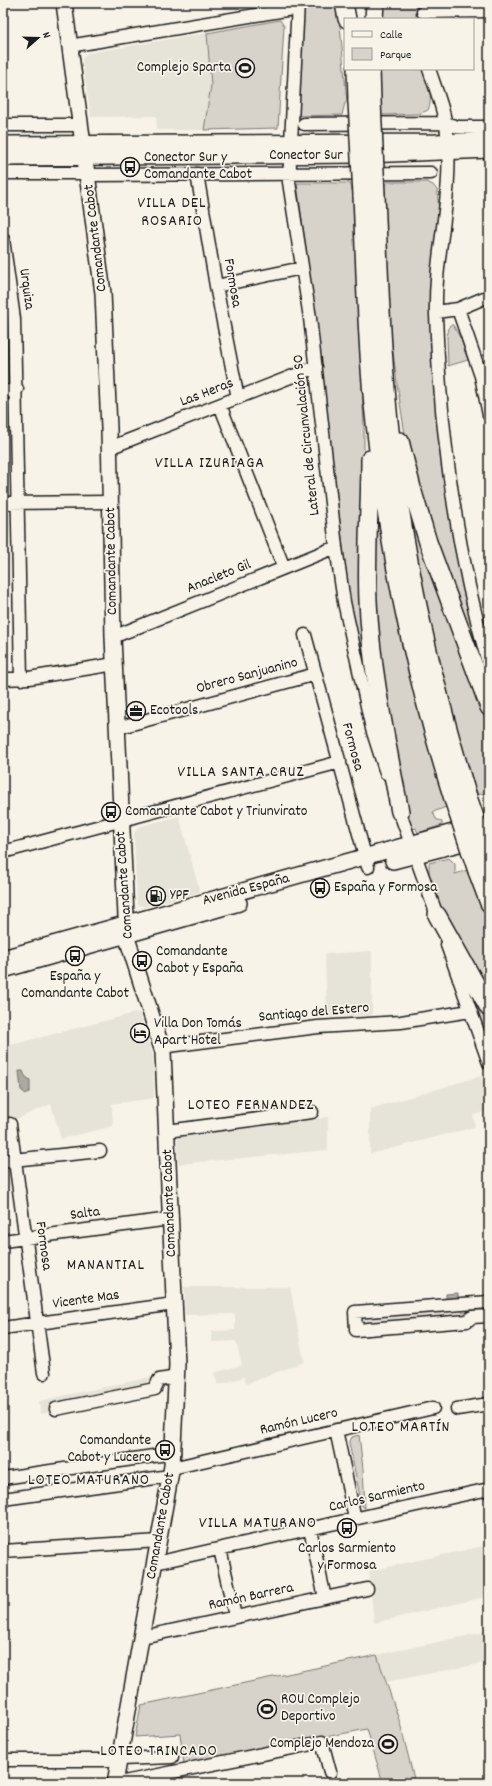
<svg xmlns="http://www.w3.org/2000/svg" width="492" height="1786" font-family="Dekko,sans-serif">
<rect width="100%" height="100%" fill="#f7f3e8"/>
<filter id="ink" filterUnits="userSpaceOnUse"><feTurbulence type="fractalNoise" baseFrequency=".025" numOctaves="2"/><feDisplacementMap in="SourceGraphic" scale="8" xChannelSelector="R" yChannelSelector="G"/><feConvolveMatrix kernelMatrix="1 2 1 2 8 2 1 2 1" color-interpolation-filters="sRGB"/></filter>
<g filter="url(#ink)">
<!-- built -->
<path fill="#e6e3d9" d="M207,33L211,85L204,130H157L156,116L91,117L82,59L87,53Z
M179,816L200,892L144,907L137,904L134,833L138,827Z
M372,951V1015L327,1017L325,954Z
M139,1012L153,1056L154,1098L112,1104L113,1126L61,1139L51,1104L5,1124L3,1116V1047Z
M481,1076L489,1098V1111L473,1115L475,1127L370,1154V1109Z
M328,1117V1150L178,1164L177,1136Z
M184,1287H290L304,1362L246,1384L244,1377L218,1385L214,1373L242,1365L236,1341L212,1342V1331L235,1330V1314L185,1315Z
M489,1299V1318L475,1319L476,1323L350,1332L349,1311Z
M165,1374V1388L41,1414L39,1401Z
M484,1546L489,1563V1596L374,1623L369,1571Z
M489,1631V1662L386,1682L377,1655Z"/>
<!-- green -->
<path fill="#d7d3cb" stroke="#7a7874" d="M303,3H338L347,102L345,103L342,115L298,116Z
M380,3H416V19H380Z
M280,20L284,26L278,128L204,130L211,85L207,33Z
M379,69H424C427,80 434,99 428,110L419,114L381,115Z
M385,182H427L433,185L437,190L439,211L433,261L430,311L486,679L438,555L407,447L397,384L391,335L384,194Z
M297,183H350L354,196L364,429V496L378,730L348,589L319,344Z
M450,325H453L461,339L468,360L448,366L447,336Z
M404,486L489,719V792L478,795L466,761L445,689L422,593Z
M376,510L405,655L424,732L447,804L446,807L433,812L436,819L442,822V825L418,833L416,828L412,829L407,815L374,630Z
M449,858L455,864V874L468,870L471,873L489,924V999L449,930L429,877V863Z
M459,964L489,1016V1044V1043Z
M359,1435L363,1469L365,1508L362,1506L349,1443L352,1437Z
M377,1655L400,1723L415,1783H383L367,1729L184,1764L180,1734L135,1737L141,1705Z"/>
<!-- water -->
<path fill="#aca9a2" stroke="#72716c" d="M19,1071H23L25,1076L30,1080V1091L26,1094L21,1090Z
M458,1293V1299L446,1300V1294Z"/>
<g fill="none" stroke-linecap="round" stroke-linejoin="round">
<defs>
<path id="minor" d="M298,3L289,182L310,318L336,547L344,602L372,729L386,773
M423,12L489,11
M69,46L298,8
M429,69C436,90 445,112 447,133C454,195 434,254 436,315C440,433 457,553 489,666
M304,124L445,123L458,127H489
M3,125H79
M3,173H88
M197,174L216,286L238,398
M88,175L431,173
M3,239L14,319L21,679
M216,286L302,268
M458,309L481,376L489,415
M436,312L458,309L489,296
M3,392L17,389
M220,405L284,568
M109,448L316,367
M3,503L110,502
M305,635L368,867
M113,637L336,547
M3,679L29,678L115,664
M117,728L316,674
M397,805L439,921
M3,852L340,762
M447,945L489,1063
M161,1047L318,1027L401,1022L470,1011
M10,1124L44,1373
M167,1131L312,1112
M3,1161L100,1151
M3,1241L170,1219
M489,1302L355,1312L356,1330L467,1321L472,1317L489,1316
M3,1328L174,1304
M56,1409L155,1389L159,1380L177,1377
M457,1409L489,1404
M336,1430L355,1519
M172,1468L433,1408
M3,1478L174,1453
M3,1499L170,1476
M310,1529L325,1598
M220,1549L235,1616
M3,1551L159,1541
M155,1563L489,1489
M142,1637L367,1589
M120,1759L172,1757
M3,1760H120
M119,1783L322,1742L330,1772"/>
<path id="major" d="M64,3L103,293L109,428L113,637L127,938L163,1052L177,1364L172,1466L115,1783
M3,144L435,142L489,140
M3,158L366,155L489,150
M393,861L478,839
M3,958L489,822
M3,970L239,903"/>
<path id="highway" d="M344,3L347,19
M374,19L375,3
M356,69L357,102
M371,69L372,101
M362,195C365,265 366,336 373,405C386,540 413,673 454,802
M376,195C380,287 382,379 395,471C409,582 435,690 468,797
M400,441L413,492L428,542L489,707
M370,459C370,506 366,554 368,601C371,671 387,743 400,812
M477,871L489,903
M437,915L489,1008"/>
</defs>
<!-- minor casing -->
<use href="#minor" stroke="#1c1c1c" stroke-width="15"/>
<!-- major casing -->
<use href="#major" stroke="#1c1c1c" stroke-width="18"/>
<!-- highway casing -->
<use href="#highway" stroke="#1c1c1c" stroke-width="20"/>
<!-- minor -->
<use href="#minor" stroke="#f7f3e8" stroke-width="12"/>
<!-- major -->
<use href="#major" stroke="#f7f3e8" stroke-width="15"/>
<!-- highway -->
<use href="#highway" stroke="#f7f3e8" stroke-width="17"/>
<defs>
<path id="highway-bridge" d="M372,101L376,195
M357,102L362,195
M468,797L489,857
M454,802L477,871"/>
</defs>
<!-- highway-bridge casing -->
<use href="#highway-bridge" stroke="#1c1c1c" stroke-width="20" stroke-linecap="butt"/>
<!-- highway-bridge -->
<use href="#highway-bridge" stroke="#f7f3e8" stroke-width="17"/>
</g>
</g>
<!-- icons -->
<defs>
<symbol id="stadium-ring" viewBox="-11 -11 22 22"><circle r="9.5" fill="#f7f3e8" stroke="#1c1c1c" stroke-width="1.5"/><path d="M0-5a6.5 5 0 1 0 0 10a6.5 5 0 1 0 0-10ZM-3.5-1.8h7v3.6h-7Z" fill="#1c1c1c"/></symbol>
<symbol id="bus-ring" viewBox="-11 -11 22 22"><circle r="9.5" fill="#f7f3e8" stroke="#1c1c1c" stroke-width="1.5"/><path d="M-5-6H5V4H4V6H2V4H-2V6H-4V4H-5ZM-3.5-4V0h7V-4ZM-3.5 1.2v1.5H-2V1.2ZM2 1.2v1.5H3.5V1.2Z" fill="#1c1c1c"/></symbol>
<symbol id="office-ring" viewBox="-11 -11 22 22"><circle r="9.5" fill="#f7f3e8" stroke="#1c1c1c" stroke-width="1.5"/><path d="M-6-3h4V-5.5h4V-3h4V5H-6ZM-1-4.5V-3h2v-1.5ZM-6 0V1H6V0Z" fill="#1c1c1c"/></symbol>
<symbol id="fuel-ring" viewBox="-11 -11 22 22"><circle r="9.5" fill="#f7f3e8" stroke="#1c1c1c" stroke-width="1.5"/><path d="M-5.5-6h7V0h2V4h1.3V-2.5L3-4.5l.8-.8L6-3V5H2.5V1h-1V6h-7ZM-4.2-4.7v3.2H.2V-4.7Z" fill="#1c1c1c"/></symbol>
<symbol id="hotel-ring" viewBox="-11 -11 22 22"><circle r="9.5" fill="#f7f3e8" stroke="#1c1c1c" stroke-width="1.5"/><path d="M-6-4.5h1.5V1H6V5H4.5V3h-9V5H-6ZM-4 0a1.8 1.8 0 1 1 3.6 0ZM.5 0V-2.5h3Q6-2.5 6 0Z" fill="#1c1c1c"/></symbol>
</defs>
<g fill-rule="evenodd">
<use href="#stadium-ring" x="234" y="57" width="22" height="22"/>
<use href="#bus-ring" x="119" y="156" width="22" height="22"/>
<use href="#office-ring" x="125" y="700" width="22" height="22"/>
<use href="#bus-ring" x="100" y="801" width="22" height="22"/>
<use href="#bus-ring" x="309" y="877" width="22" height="22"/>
<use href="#fuel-ring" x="145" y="885" width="22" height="22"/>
<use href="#bus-ring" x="64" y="945" width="22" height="22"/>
<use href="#bus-ring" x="131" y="950" width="22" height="22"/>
<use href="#hotel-ring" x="129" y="1022" width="22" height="22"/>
<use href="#bus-ring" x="154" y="1439" width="22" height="22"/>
<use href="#bus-ring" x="336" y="1517" width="22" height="22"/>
<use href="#stadium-ring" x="256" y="1698" width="22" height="22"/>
<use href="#stadium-ring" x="377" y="1733" width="22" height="22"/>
</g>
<g text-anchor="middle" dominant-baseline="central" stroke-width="3.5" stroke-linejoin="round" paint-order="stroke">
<!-- poi labels -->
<g font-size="15" fill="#1c1c1c" stroke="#f7f3e8" text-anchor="start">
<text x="231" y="68" text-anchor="end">Complejo Sparta</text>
<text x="144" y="158">Conector Sur y<tspan x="144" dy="17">Comandante Cabot</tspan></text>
<text x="150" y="711">Ecotools</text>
<text x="125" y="812">Comandante Cabot y Triunvirato</text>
<text x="334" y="888">España y Formosa</text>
<text x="170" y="896">YPF</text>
<text x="156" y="952">Comandante<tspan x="156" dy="17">Cabot y España</tspan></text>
<text x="75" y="977" text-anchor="middle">España y<tspan x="75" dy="17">Comandante Cabot</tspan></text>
<text x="154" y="1024">Villa Don Tomás<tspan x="154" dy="17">Apart Hotel</tspan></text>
<text x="151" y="1441" text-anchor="end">Comandante<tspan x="151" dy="17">Cabot y Lucero</tspan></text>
<text x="347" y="1549" text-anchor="middle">Carlos Sarmiento<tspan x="347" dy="17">y Formosa</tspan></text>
<text x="281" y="1700">ROU Complejo<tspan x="281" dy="17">Deportivo</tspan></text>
<text x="374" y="1744" text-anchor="end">Complejo Mendoza</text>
</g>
<!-- street labels -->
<g font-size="15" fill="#1c1c1c" stroke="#f7f3e8">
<text x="306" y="156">Conector Sur</text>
<text transform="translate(96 238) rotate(-97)">Comandante Cabot</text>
<text transform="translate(232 283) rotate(80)">Formosa</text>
<text transform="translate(26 289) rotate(82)">Urquiza</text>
<text transform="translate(207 393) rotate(-21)">Las Heras</text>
<text transform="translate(307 435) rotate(-96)">Lateral de Circunvalación SO</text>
<text transform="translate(112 561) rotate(-91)">Comandante Cabot</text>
<text transform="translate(219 577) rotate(-22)">Anacleto Gil</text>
<text transform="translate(247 676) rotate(-15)">Obrero Sanjuanino</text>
<text transform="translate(352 747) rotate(75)">Formosa</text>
<text transform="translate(125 885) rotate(-94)">Comandante Cabot</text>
<text transform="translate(246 890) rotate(-15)">Avenida España</text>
<text transform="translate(314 1013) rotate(-5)">Santiago del Estero</text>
<text transform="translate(170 1203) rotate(-92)">Comandante Cabot</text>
<text transform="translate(85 1214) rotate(-8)">Salta</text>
<text transform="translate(43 1246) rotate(82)">Formosa</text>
<text transform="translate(86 1300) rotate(-8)">Vicente Mas</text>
<text transform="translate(299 1422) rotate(-13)">Ramón Lucero</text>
<text transform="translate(377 1497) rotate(-13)">Carlos Sarmiento</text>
<text transform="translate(161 1526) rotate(-80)">Comandante Cabot</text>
<text transform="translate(251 1597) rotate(-12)">Ramón Barrera</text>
</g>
<!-- neighbourhood labels -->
<g font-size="16" letter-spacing="1" fill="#1c1c1c" stroke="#f7f3e8">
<text x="172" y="203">VILLA DEL<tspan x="172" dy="18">ROSARIO</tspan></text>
<text x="210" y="463">VILLA IZURIAGA</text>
<text x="241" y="772">VILLA SANTA CRUZ</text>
<text x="251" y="1105">LOTEO FERNANDEZ</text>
<text x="106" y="1265">MANANTIAL</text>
<text x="401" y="1427">LOTEO MARTÍN</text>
<text x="89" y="1480">LOTEO MATURANO</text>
<text x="258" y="1523">VILLA MATURANO</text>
<text x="159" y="1751">LOTEO TRINCADO</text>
</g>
</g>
<!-- margin -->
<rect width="492" height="1786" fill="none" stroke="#f7f3e8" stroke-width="16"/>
<rect x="8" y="8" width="476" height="1770" fill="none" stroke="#1c1c1c" stroke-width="1.5" filter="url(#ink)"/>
<!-- legend -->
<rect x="344" y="18" width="130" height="52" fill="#f7f3e8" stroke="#9f9d96"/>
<rect x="352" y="31" width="20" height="6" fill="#f7f3e8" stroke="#9f9d96"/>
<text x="380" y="38" font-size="12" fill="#1c1c1c">Calle</text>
<rect x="352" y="48" width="20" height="12" fill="#d7d3cb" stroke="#9f9d96"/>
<text x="380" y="58" font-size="12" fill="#1c1c1c">Parque</text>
<!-- north arrow -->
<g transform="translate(38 38) rotate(70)" stroke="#f7f3e8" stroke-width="3" paint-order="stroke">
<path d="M0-3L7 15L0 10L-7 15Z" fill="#1c1c1c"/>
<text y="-6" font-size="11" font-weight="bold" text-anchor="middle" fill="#1c1c1c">N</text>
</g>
</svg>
